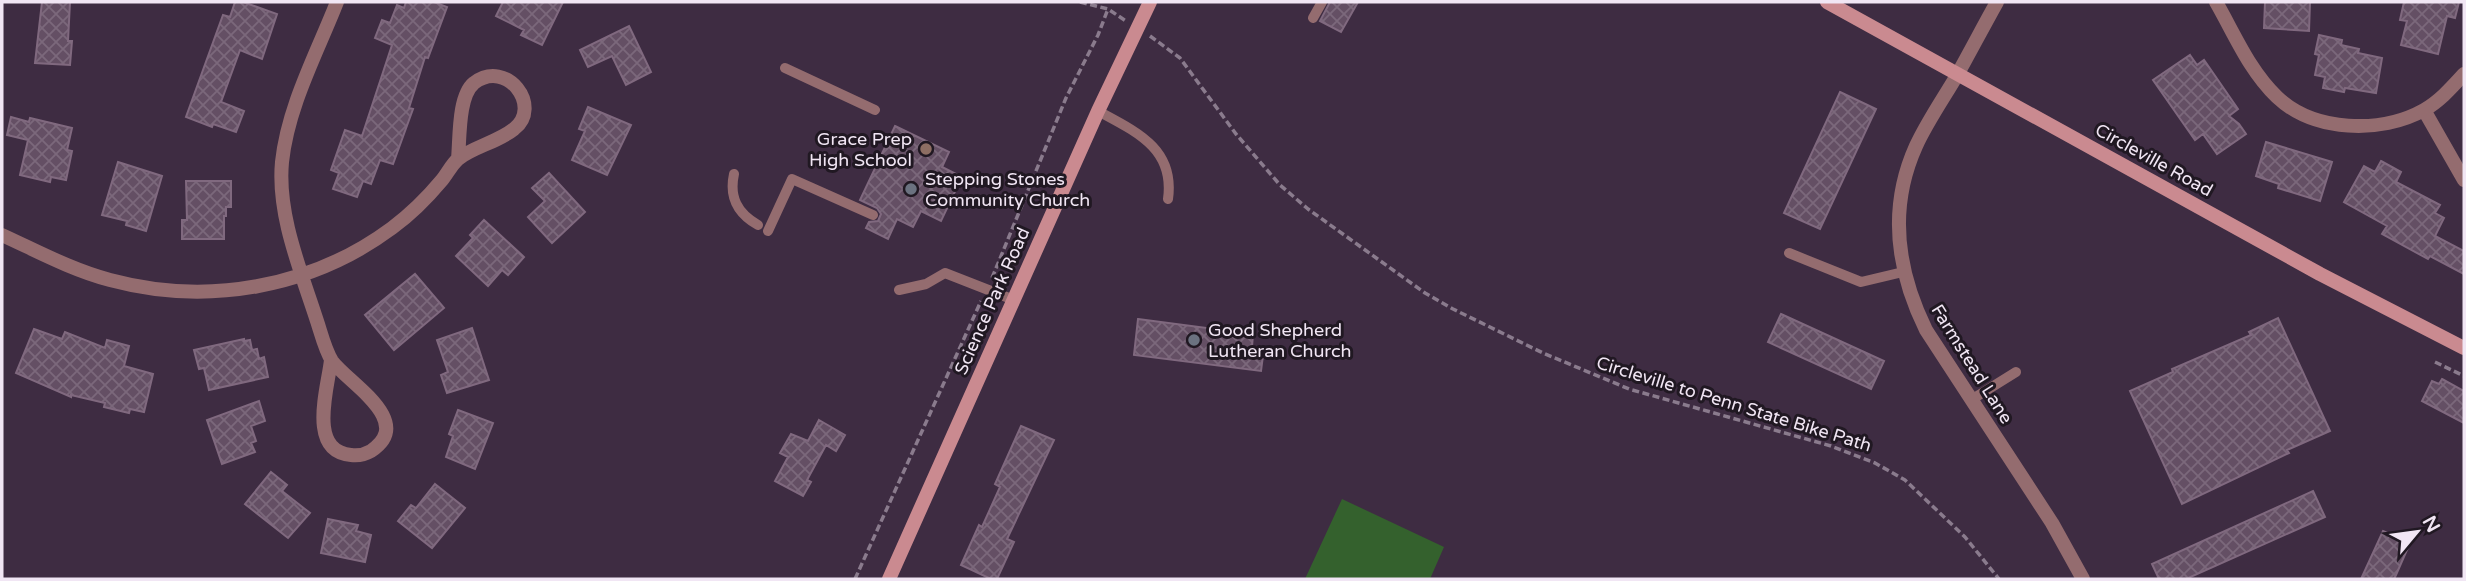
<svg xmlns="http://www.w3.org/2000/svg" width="2466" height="581" font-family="'Varela Round',sans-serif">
<defs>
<pattern id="building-cross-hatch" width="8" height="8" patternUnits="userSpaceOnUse" patternTransform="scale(1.75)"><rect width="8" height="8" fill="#644f64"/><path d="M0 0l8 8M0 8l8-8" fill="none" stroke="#7b687b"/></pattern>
</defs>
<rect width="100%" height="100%" fill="#3e2c42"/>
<!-- green -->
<path fill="#34612d" d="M1342,499L1444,547L1430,579H1305Z"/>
<!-- building -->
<path fill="url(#building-cross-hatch)" stroke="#80697f" stroke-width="2" d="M42,2H70L68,41H72L70,65L35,63Z
M235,2H243L277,14L262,59L240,50L221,102L244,111L236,132L213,124L212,127L186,117L223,15L230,17Z
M406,2H434L447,7L428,58L425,57L409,108L413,109L393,164L380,160L371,184L363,181L357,197L333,189L339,173L331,170L345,130L362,136L392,45L375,38L382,20L390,23L397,5L404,8Z
M503,2H563L542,45L521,35L524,30L496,16Z
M1330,2H1358L1341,32L1320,21Z
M2265,2H2310L2309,31L2264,28Z
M2404,2H2459L2455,18L2447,16L2438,54L2401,45L2407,21L2400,20Z
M629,26L651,72L626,85L612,56L588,67L580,50Z
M2319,35L2342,40L2341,45L2359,49L2358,53L2382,58L2376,93L2345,88L2344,92L2323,88L2325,77L2315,75L2319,55L2315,54Z
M2190,55L2197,65L2204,60L2238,109L2229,116L2239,124L2246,134L2217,154L2203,134L2195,140L2153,80Z
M1840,92L1876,109L1820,229L1784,213Z
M588,107L631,125L607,175L572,160L585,131L579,129Z
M11,117L29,122L30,118L72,128L67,150L72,151L66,180L51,177L50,182L20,175L28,140L7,135Z
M895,126L949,152L942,167L962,177L941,221L921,211L913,227L897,219L888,239L866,228L869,222L878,221L881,214L877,208L860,200Z
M2266,142L2332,162L2320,201L2278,188L2279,184L2256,176Z
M2381,161L2401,172L2396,182L2440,205L2435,213L2444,218L2435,236L2464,251V274L2430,256L2428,259L2382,234L2387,226L2344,202L2364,166L2375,172Z
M118,162L162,176L146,231L126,225L127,221L102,215Z
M549,173L585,212L552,243L528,217L545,201L532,188Z
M186,181H231V207H226V216H224V239H182V220H187Z
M484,220L524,257L508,275L502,270L488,286L456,256L473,238L470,235Z
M415,274L444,308L394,350L365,315Z
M1781,314L1884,361L1871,389L1768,342Z
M2278,318L2330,431L2287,450L2289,453L2182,504L2130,391L2173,372L2172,369L2251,335L2249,332Z
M1138,319L1253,334L1252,347L1264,348L1261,371L1134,355Z
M472,328L489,380L447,393L441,375L448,372L437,340Z
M34,329L62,339L65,332L105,348L107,340L129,346L124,366L153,374L144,412L130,409L129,413L104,407L105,403L71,395V397L16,373Z
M244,339V341L250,340L252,350L257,349L259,359L264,357L268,377L209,390L204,368L199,369L194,350Z
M2442,379L2464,391V423L2422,401L2432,381L2439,384Z
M259,401L265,421L251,426L256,441L251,443L255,452L222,464L207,420Z
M458,410L493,423L475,469L446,457L453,436L449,434Z
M819,420L845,435L836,451L826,445L807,480L811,482L803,496L775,481L788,457L780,453L791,434L808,441Z
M1021,426L1054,440L1007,539L1014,542L997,579H991L961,565L979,525L982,527L1000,487L995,484Z
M271,472L287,485L282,491L310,513L288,538L245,504Z
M435,484L465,508L432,548L398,521L411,505L416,508Z
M2313,491L2325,517L2186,579H2159L2152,564Z
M328,519L358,525L356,531L371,535L365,562L321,553Z
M2383,531L2410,543L2396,575L2394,579H2361Z"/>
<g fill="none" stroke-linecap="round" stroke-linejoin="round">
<!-- path -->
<path stroke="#8a7b8d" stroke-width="3.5" stroke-dasharray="7 3.5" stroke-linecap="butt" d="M1080,2L1108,9L1126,21
M1150,36L1180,58L1236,134L1280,185L1308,209L1425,293L1453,309L1543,353L1629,389L1831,446L1875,463L1905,480L1965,537L1999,579
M992,278L1066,98L1098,35L1108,9
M2435,362L2464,376
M855,579L981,301"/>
<!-- lane -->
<path stroke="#946c6f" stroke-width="10" d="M1313,18L1322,2
M785,68L875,110
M1098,111C1137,132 1175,149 1168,199
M734,174C729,197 737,213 758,225
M768,231L792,179L873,215
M1789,253L1861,282L1903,272
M899,290L926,284L945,273L1014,300
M1971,400L2016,372"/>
<!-- street -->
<path stroke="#946c6f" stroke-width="14" d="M1997,2C1983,27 1970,52 1956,77C1943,99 1927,122 1916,146C1888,208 1897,271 1926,330L2052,523L2083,579
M2216,2C2235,35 2249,70 2277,97C2314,132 2381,134 2424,110C2440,101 2452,87 2464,74
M2424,110L2464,180
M2,235C37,251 72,270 110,280C207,306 311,288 392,228C411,214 427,198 442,180C447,174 452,164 458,159C473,147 498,142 514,129C543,107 507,58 474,83C458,96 460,138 458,159
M331,360C328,388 307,451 351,455C358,456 364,455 371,451C416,421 348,383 332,361C325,350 321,333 317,321C301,271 277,215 282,162C288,106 317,53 337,2"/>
<!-- secondary -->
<path stroke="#ca8a90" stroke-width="14" d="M1827,2L2320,274L2464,348
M889,579L1098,111L1150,2"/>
</g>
<!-- markers -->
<circle fill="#8d6e63" stroke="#201822" stroke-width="2.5" cx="926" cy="149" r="7"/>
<g fill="#6b7280" stroke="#201822" stroke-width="2.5">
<circle cx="911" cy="189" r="7"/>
<circle cx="1194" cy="340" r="7"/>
</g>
<g text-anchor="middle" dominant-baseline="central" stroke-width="6" stroke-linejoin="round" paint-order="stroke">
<!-- poi labels -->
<g font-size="18" fill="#f1e6f4" stroke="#201822" text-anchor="start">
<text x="912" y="139" text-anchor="end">Grace Prep<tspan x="912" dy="21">High School</tspan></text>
<text x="925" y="179">Stepping Stones<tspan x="925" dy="21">Community Church</tspan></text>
<text x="1208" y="330">Good Shepherd<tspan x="1208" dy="21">Lutheran Church</tspan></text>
</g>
<!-- street labels -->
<g font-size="18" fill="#f1e6f4" stroke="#201822">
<text transform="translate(2154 160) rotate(29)">Circleville Road</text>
<text transform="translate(992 301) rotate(-66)">Science Park Road</text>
<text transform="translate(1972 364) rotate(58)">Farmstead Lane</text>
<text transform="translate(1734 404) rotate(17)">Circleville to Penn State Bike Path</text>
</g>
</g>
<!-- border -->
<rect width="2466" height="581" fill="none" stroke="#f1e6f4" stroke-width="7"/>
<!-- north arrow -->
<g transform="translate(2417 532) rotate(61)" stroke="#201822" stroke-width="5" paint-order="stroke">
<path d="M0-5L12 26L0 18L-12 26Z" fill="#f1e6f4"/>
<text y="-10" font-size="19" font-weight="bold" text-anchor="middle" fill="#f1e6f4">N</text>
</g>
</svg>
